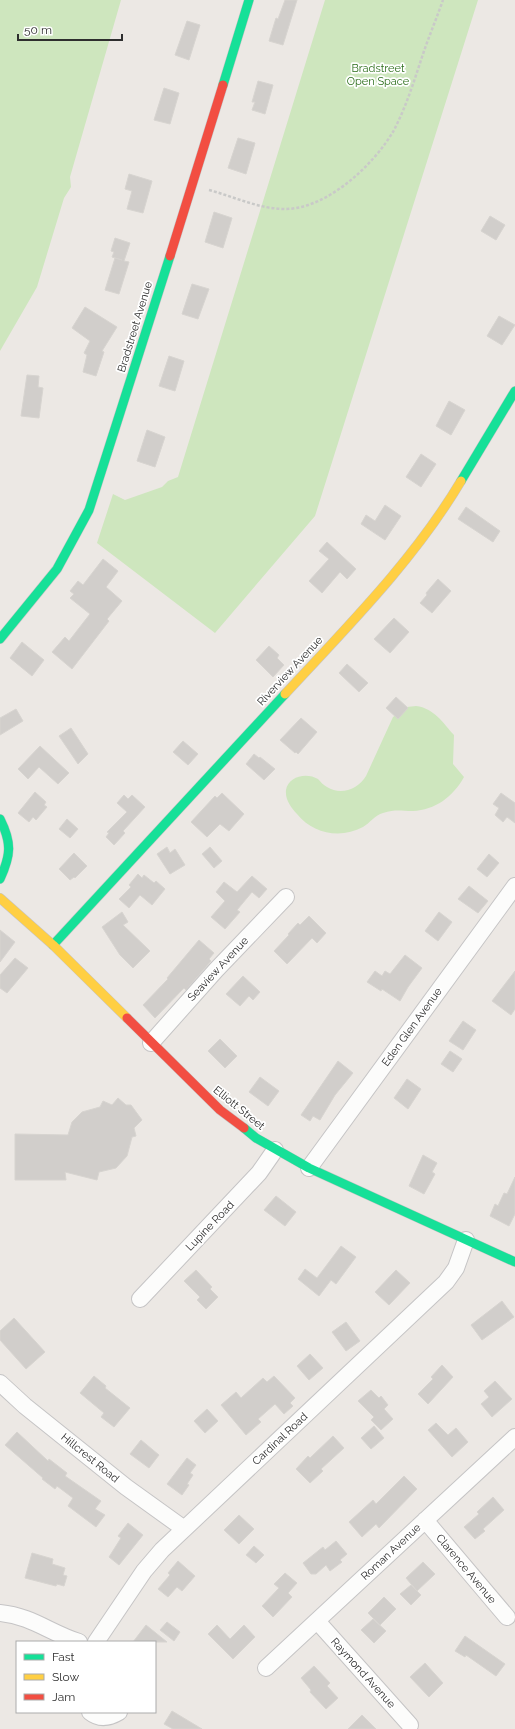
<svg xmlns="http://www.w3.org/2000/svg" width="515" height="1729" font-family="Raleway,sans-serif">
<rect width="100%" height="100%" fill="#ece8e4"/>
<!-- green -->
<path fill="#cee6be" d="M0,0H121L70,177L71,187L64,198L37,287L0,351Z
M325,0H478L315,516L215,633L97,543L113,494L125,500L162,487L168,481L178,477Z
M416,706C434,708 443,723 454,735L453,764L464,777C453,797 435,810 413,811C400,811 396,809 383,813C375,815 370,823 363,827C341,839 313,834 297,814C291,807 285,800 286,790C288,776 307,772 318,779C321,782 323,785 327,787C341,796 358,789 366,776L393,717L407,707Z"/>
<!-- building -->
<path fill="#d1cecb" stroke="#d7d4d0" d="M285,0H297L283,45L269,41L276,18L278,19Z
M187,21L200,25L189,60L175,55Z
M258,81L273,85L265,114L252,110L255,102H252Z
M164,88L179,93L170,124L154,120Z
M238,138L255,143L246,174L228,168Z
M129,174L152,181L143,213L127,209L132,191L125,189Z
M214,212L232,218L223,248L205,242Z
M490,216L505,225L496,240L481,231Z
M115,238L130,243L124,261L129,262L119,294L105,290L115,258L122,260L112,257L114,252L111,251Z
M192,284L209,289L198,319L182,314Z
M85,307L117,327L102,351L104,352L96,376L83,372L87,355L84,353L90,341L72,328Z
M499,316L515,325L502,345L487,336Z
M169,356L184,361L175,391L159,386Z
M27,375L39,376L38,387L43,388L39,418L21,416Z
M449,401L465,410L451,435L436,426Z
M147,430L165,437L155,467L137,461Z
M421,454L436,464L421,487L406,477Z
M385,505L401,516L385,540L361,524L366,515L375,521Z
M466,507L500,531L493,542L458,519Z
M327,542L356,569L347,579L340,572L322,593L309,581L329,559L319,551Z
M103,559L118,571L106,587L122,601L107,619L109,621L72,669L52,652L65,637L69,641L90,614L70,598L74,594L70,591L78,581L83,585Z
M438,579L451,591L432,613L420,603L427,595L426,593Z
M394,618L409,632L390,653L374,639Z
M22,642L44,660L32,676L10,658Z
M269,646L279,655L277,658L284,665L273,677L256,660Z
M347,664L368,683L359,692L339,673Z
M396,697L408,708L398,719L386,708Z
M16,709L23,721L0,735V718Z
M301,718L317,732L298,754L296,752L295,753L280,740Z
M71,728L88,754L78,764L59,736Z
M183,741L198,754L188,765L173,752Z
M40,746L69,773L58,784L39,767L28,779L18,769Z
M254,754L259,758L260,757L275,769L264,780L246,764Z
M35,792L46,802L44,805L47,807L36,820L33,817L29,822L18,813Z
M222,793L244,814L229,831L220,824L207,837L191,822L215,796L217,798Z
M501,793L515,803V823L507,817L503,822L495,815L499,808L493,804Z
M124,795L128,799L132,795L145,807L123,831L125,833L114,845L106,837L109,833L107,832L127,812L117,803Z
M67,819L78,829L70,838L59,829Z
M167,847L170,853L175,849L185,865L170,874L157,854Z
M210,847L222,861L214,868L202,854Z
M74,853L87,866L75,878L74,877L70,880L59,869Z
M489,854L499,863L487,877L477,869Z
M138,874L142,878L144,875L154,883L156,881L165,889L152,905L140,895L129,908L119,899L131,887L129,885Z
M252,876L267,889L259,898L252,892L237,910L240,912L225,929L211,917L225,901L216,892L224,882L237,892Z
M469,886L488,901L478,913L458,899Z
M122,912L128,922L123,925L150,951L133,968L120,955L102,927Z
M439,912L452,922L438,941L425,931Z
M309,916L326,933L317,943L312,938L287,964L274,951L289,935L288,934L298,923L300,925Z
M0,930L15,942L0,962Z
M199,940L214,953L209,959L211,961L186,990L184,988L155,1018L143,1005L168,979L167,978Z
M405,955L422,968L408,987L400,1001L382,989L381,991L367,982L375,971L382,976L385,971L390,974Z
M15,958L28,968L7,993L0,988V975Z
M515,971V1009L511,1015L492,1001Z
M243,976L260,992L253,1000L249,996L240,1006L226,994Z
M463,1021L476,1030L463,1050L449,1041Z
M220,1039L237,1056L225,1068L208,1051Z
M450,1051L462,1059L453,1072L441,1064Z
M338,1061L353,1073L335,1095L320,1120L313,1116L310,1121L301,1115Z
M260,1077L279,1091L268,1106L249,1092Z
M407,1079L421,1089L408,1109L394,1098Z
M118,1098L126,1105H131L142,1120L134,1128L136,1136L132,1137L127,1156L116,1168L99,1172L97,1180L65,1172L66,1180H15V1134L68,1135L72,1122L82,1112L100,1107L103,1101L112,1105Z
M423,1155L437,1163L432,1172L435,1174L424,1194L409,1186Z
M515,1177V1214L509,1226L490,1216L495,1204L498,1206L504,1193L507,1194Z
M276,1196L296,1212L285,1226L264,1210Z
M341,1246L356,1257L336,1284L331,1280L319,1296L298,1279L305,1269L317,1278Z
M196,1270L212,1287L210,1289L218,1297L206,1309L197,1300L200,1297L184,1281Z
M396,1270L410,1283L389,1305L375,1292Z
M502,1301L514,1317L482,1340L471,1325Z
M14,1318L45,1352L26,1369L0,1340V1331Z
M346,1322L360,1341L346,1351L332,1332Z
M310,1354L323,1368L309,1380L297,1366Z
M442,1365L453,1377L428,1404L418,1394L433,1379L431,1377Z
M94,1376L106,1386L105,1388L130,1408L114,1427L101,1417L104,1413L80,1393Z
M274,1376L295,1398L290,1403L293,1406L284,1414L275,1404L258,1419L261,1422L246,1435L221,1405L236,1392L241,1398L263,1378L267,1382Z
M495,1381L512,1399L492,1417L481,1404L489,1397L484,1391Z
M371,1390L379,1398L381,1396L388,1405L384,1409L393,1419L381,1430L371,1420L374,1417L358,1401Z
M207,1409L218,1421L205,1433L194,1421Z
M436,1423L448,1435L456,1428L468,1442L452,1457L428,1430Z
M374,1426L384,1438L371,1449L361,1438Z
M17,1432L48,1461L49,1459L67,1473L65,1476L101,1501L95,1509L105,1515L96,1527L68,1506L73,1498L57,1486L55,1489L42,1479L43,1478L5,1445Z
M333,1436L344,1448L321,1469L323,1471L310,1483L296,1469L308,1456L310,1458Z
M141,1440L159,1455L149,1468L130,1454Z
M187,1458L196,1465L190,1473L193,1475L187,1484L189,1485L182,1495L167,1484Z
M404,1476L417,1489L379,1528L376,1524L362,1537L349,1522L373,1500L376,1504Z
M493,1497L504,1510L483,1529L485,1531L475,1539L464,1527L479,1514L477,1512Z
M239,1515L254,1529L239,1544L224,1530Z
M128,1523L143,1535L119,1565L109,1557L121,1538L118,1536Z
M336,1541L347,1554L340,1560L342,1562L330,1571L326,1565L316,1574H311L303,1563L323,1547L325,1550Z
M254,1546L264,1555L256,1563L246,1555Z
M32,1553L53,1559L52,1564L65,1568L63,1575L67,1576L64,1586L57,1584L56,1586L25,1578Z
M178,1561L195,1576L182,1591L177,1587L168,1597L158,1589L170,1575L168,1573Z
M423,1562L435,1574L417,1591L406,1578Z
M285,1573L297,1583L288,1593L292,1597L273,1617L262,1606L279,1588L274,1584Z
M411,1585L421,1595L411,1605L400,1594Z
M384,1597L396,1609L380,1625L368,1613Z
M373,1619L386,1631L374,1643L361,1630Z
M167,1622L180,1632L174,1641L160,1630Z
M146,1625L167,1642H133Z
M217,1625L230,1639L244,1625L255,1637L233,1659L208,1634Z
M465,1636L505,1664L496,1676L466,1655L465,1657L455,1651Z
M425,1663L443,1683L429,1697L410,1677Z
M314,1666L330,1683L327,1686L338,1698L326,1709L310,1692L311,1690L301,1678Z
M172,1711L202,1729H173L164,1724Z
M362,1715L376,1729H348Z"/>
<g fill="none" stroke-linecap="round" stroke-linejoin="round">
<defs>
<path id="street" d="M151,1043L216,970L286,897
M309,1168L515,886
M140,1299L259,1173L275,1150
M0,1383L25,1406L126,1487L183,1528
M425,1520L507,1617
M0,1613C32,1616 50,1633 79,1642
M317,1621L410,1725
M96,1642L144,1571L162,1550L446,1282L456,1268L466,1240
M266,1668L515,1437
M90,1712C100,1720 109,1718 119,1712"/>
<path id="fast" d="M223,85L249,0
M461,481L515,391
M0,639L57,569L89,510L170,256
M0,819C12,843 11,855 0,879
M53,945L285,694
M244,1128L256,1138L309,1168L515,1262"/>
<path id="slow" d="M285,694C347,627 414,560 461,481
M0,898L53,945L127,1018"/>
<path id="jam" d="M170,256L223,85
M127,1018L220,1110L244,1128"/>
</defs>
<!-- street casing -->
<use href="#street" stroke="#c5c4c5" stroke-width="18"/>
<!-- fast casing -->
<use href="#fast" stroke="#c5c4c5" stroke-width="10"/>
<!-- slow casing -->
<use href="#slow" stroke="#c5c4c5" stroke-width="10"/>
<!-- jam casing -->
<use href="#jam" stroke="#c5c4c5" stroke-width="10"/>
<!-- path -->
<path stroke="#c9c9c8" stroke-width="2.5" stroke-dasharray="3 2" stroke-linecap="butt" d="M209,190C235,197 259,209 285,209C327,209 374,165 394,130C407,105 415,78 424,51C430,34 437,17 443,0"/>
<!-- street -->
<use href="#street" stroke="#fcfcfb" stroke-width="16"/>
<!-- fast -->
<use href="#fast" stroke="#16e098" stroke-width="9"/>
<!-- slow -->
<use href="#slow" stroke="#ffcf43" stroke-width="9"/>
<!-- jam -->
<use href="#jam" stroke="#f24e42" stroke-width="9"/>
</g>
<g text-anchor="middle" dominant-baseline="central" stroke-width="3.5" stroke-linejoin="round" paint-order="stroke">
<!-- park labels -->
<g font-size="11" fill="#2c6e1b" stroke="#fff">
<text x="378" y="68">Bradstreet<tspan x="378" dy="13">Open Space</tspan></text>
</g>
<!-- street labels -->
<g font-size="11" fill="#2e2e2e" stroke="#fff">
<text transform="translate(135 327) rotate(-73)">Bradstreet Avenue</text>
<text transform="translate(290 671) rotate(-47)">Riverview Avenue</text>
<text transform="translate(218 969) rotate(-47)">Seaview Avenue</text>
<text transform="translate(412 1027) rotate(-54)">Eden Glen Avenue</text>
<text transform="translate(239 1108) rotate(39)">Elliott Street</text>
<text transform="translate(210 1226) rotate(-46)">Lupine Road</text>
<text transform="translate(280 1439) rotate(-43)">Cardinal Road</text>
<text transform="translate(90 1458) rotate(39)">Hillcrest Road</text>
<text transform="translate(391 1552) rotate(-43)">Roman Avenue</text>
<text transform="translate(466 1569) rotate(50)">Clarence Avenue</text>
<text transform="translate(363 1673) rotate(48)">Raymond Avenue</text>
</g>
</g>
<!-- legend -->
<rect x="16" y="1641" width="140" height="72" fill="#ffffff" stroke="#ababab"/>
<rect x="24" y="1654" width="20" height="6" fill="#16e098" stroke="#ababab"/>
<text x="52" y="1661" font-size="12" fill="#2e2e2e">Fast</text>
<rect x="24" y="1674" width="20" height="6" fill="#ffcf43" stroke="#ababab"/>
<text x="52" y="1681" font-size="12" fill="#2e2e2e">Slow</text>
<rect x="24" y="1694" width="20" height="6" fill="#f24e42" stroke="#ababab"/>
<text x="52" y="1701" font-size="12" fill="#2e2e2e">Jam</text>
<!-- scale -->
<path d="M18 34v6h104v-6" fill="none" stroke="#2e2e2e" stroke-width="2"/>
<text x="24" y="34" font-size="12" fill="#2e2e2e" stroke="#ffffff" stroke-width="3" paint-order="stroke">50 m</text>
</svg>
